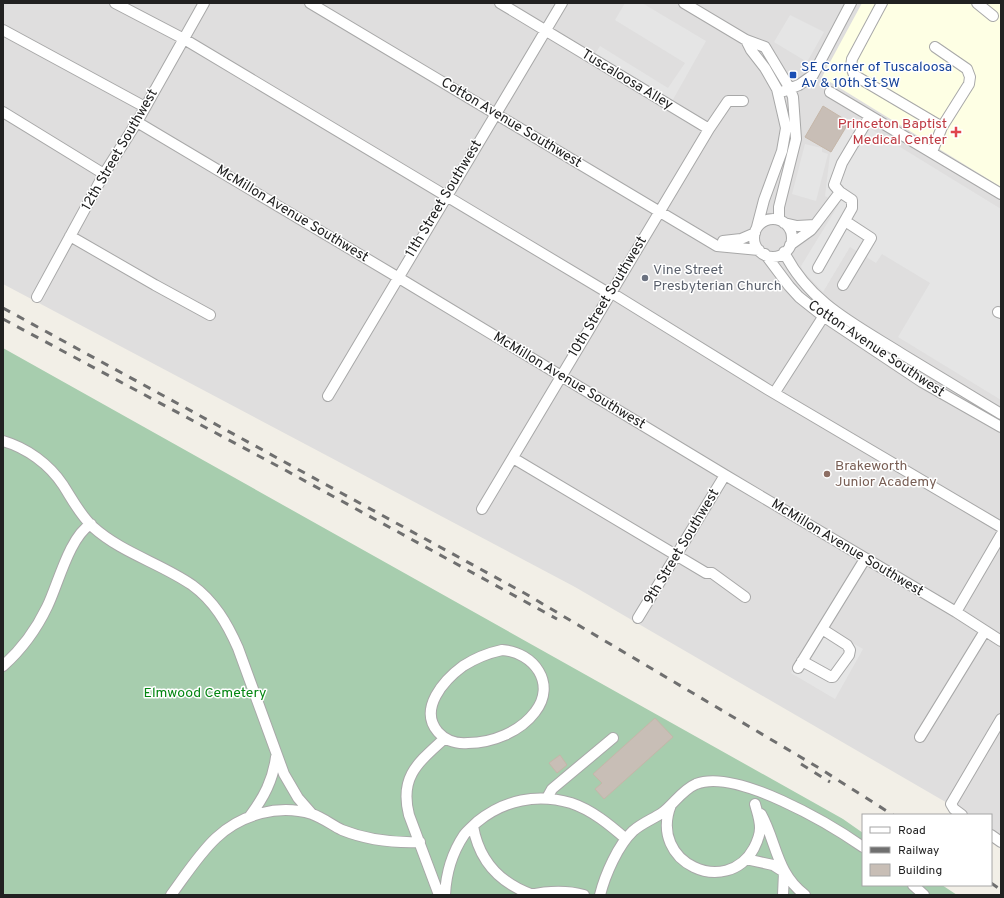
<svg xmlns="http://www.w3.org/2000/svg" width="1004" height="898" font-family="Overpass,sans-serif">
<rect width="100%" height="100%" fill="#f2efe7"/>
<!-- residential -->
<path fill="#dfdede" d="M3,3H1001V837L991,830V815H968L575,587L3,284Z"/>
<!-- education -->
<path fill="#feffe4" d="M862,3H1001V187L822,77Z"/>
<!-- cemetery -->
<path fill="#a7cdae" d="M3,348L843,819L863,833V885H942L957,895H3Z"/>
<!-- parking -->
<path fill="#e5e5e5" d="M625,3H642L706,41L671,103L593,57L600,46L668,88L685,63L615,20Z
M790,15L824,32L807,62L774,42Z
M853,118L1001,209V400L898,337L930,283L882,254L876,263L850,247L823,292L803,271L801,266L839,204L825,196L830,154Z
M805,144L822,148V152L828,154L816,201L792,194Z
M820,625L863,649L835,699L791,673Z"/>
<!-- building -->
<path fill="#c8beb6" stroke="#c5b6a8" d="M823,106L849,122L831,152L805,137Z
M655,718L673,737L604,799L595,789L602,783L593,774Z
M560,755L567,765L557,773L549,763Z"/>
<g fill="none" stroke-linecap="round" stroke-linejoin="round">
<defs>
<path id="minor" d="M115,3L184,39L605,291L615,295L767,389L1001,527
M310,3L717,246L759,250
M500,3L709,129
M684,3L746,40L765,47L789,87L793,97L796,139L779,207V220
M882,3L852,59L851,66L854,75L942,127
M977,3L993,16
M3,30L145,107
M746,40L751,50L765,68L777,89L786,128L782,151L764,200L757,227
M784,91L799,85L813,75L851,3
M830,92L1001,194
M3,112L104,174
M137,122L399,278L725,475L956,612L1001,641
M932,152L942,127L969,84L970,77L967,69L935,47
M754 238a19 19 0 1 1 38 0a19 19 0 1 1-38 0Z
M784,223L797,226L815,225L811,230L790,245
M815,225L840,192L834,185L842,163L870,116
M70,236L155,285L210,315
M723,241L741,239L755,233
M784,252C809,303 856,325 902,354C935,374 968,394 1001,414
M765,254L789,286L799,297L823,316L922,382L1001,427
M818,268L852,208V200L840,192
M843,285L871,238L845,221
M37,297L104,174L137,122L204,3
M998,312L1001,313
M775,392L827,311
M328,396L562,3
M3,441C27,448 49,464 63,485C72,499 80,515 93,527C122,553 160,563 192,585C214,601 227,623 238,648L284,774L298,798L312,814
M513,458L706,573H712L745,597
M482,509L709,129L728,101H743
M956,612L1001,535
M638,618L725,475
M502,650C534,652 557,684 535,712C520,732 492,743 468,743C456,744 446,741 438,732C418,709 444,680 463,666C474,659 488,653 502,650Z
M802,661L831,677H833L849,655L850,650L847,645L822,629
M3,666C22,649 36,630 47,607C58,585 69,537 91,524
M798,668L865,559
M920,737L985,631
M547,798L552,789L613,738
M671,805C648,863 727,898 754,848C757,842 760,835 760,828C760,819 757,812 755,804
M761,814C777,843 776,873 805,895
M962,815L954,809L951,804L1001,719
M250,816C264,797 273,780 276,757
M473,826C479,861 499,883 533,895
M991,835L1001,842
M746,859L773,865L784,872L783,895
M913,885L924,895
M171,895C185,876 199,854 216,838C241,814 279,804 312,814C323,818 332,825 342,830C367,840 393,843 420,842
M439,895L409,815C399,776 419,762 445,738
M445,895C446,874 452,853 464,835C468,830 473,826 477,822C504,800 537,793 571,803C592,810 610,825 626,839
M529,895C548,891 566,890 584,895
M600,895C605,875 618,845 633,831C642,823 653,819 662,813C674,804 682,790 696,784C736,768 830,824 863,847"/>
</defs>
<!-- minor casing -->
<use href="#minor" stroke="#a8a8a8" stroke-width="12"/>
<!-- minor -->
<use href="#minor" stroke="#fff" stroke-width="10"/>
<!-- rail -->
<path stroke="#6f6f6f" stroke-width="3" stroke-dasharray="8 8" stroke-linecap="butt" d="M3,308L526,594L819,768L893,815
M3,319L285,470L557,619
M801,764L830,782
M991,883L1001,890"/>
</g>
<!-- markers -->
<rect fill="#1a4fb4" stroke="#fff" stroke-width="1.5" x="789" y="71" width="8" height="8" rx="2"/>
<path fill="#e0444e" stroke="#fff" stroke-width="1.5" d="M954 126h4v4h4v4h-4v4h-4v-4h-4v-4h4z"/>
<circle fill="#6b7280" stroke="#fff" stroke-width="1.5" cx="645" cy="278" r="4"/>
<circle fill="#8d6e63" stroke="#fff" stroke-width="1.5" cx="827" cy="474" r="4"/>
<g text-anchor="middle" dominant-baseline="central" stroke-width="3" stroke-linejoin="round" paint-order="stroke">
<!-- transit labels -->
<g font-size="14" fill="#164399" stroke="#fff" text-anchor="start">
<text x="801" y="67">SE Corner of Tuscaloosa<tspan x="801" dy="16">Av &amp; 10th St SW</tspan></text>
</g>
<!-- street labels -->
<g font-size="14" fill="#212121" stroke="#fff">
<text transform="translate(627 80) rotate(31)">Tuscaloosa Alley</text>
<text transform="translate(511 123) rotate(31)">Cotton Avenue Southwest</text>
<text transform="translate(120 150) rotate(-60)">12th Street Southwest</text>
<text transform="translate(444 199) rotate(-59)">11th Street Southwest</text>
<text transform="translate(292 214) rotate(31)">McMillon Avenue Southwest</text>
<text transform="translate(608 297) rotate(-59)">10th Street Southwest</text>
<text transform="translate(876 349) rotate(34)">Cotton Avenue Southwest</text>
<text transform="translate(569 381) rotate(31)">McMillon Avenue Southwest</text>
<text transform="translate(682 547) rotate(-59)">9th Street Southwest</text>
<text transform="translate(847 548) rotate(31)">McMillon Avenue Southwest</text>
</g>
<!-- health labels -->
<g font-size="14" fill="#be3a42" stroke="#fff" text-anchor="end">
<text x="947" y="124">Princeton Baptist<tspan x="947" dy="16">Medical Center</tspan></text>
</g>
<!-- worship labels -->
<g font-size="14" fill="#5b616d" stroke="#fff" text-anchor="start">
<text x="653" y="270">Vine Street<tspan x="653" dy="16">Presbyterian Church</tspan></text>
</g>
<!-- education labels -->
<g font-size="14" fill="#785e54" stroke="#fff" text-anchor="start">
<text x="835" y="466">Brakeworth<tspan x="835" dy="16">Junior Academy</tspan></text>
</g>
<!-- park labels -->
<g font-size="14" fill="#048612" stroke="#fff">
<text x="205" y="693">Elmwood Cemetery</text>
</g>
</g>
<!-- border -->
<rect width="1004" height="898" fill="none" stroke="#212121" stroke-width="8"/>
<!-- legend -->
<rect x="862" y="814" width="130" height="72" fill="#ffffff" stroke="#a6a6a6"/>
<rect x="870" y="827" width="20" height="6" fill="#ffffff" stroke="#a6a6a6"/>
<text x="898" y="834" font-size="12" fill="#212121">Road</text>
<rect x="870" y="847" width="20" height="6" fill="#6f6f6f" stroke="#a6a6a6"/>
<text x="898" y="854" font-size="12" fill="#212121">Railway</text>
<rect x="870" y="864" width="20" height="12" fill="#c8beb6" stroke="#a6a6a6"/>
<text x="898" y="874" font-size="12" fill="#212121">Building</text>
</svg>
